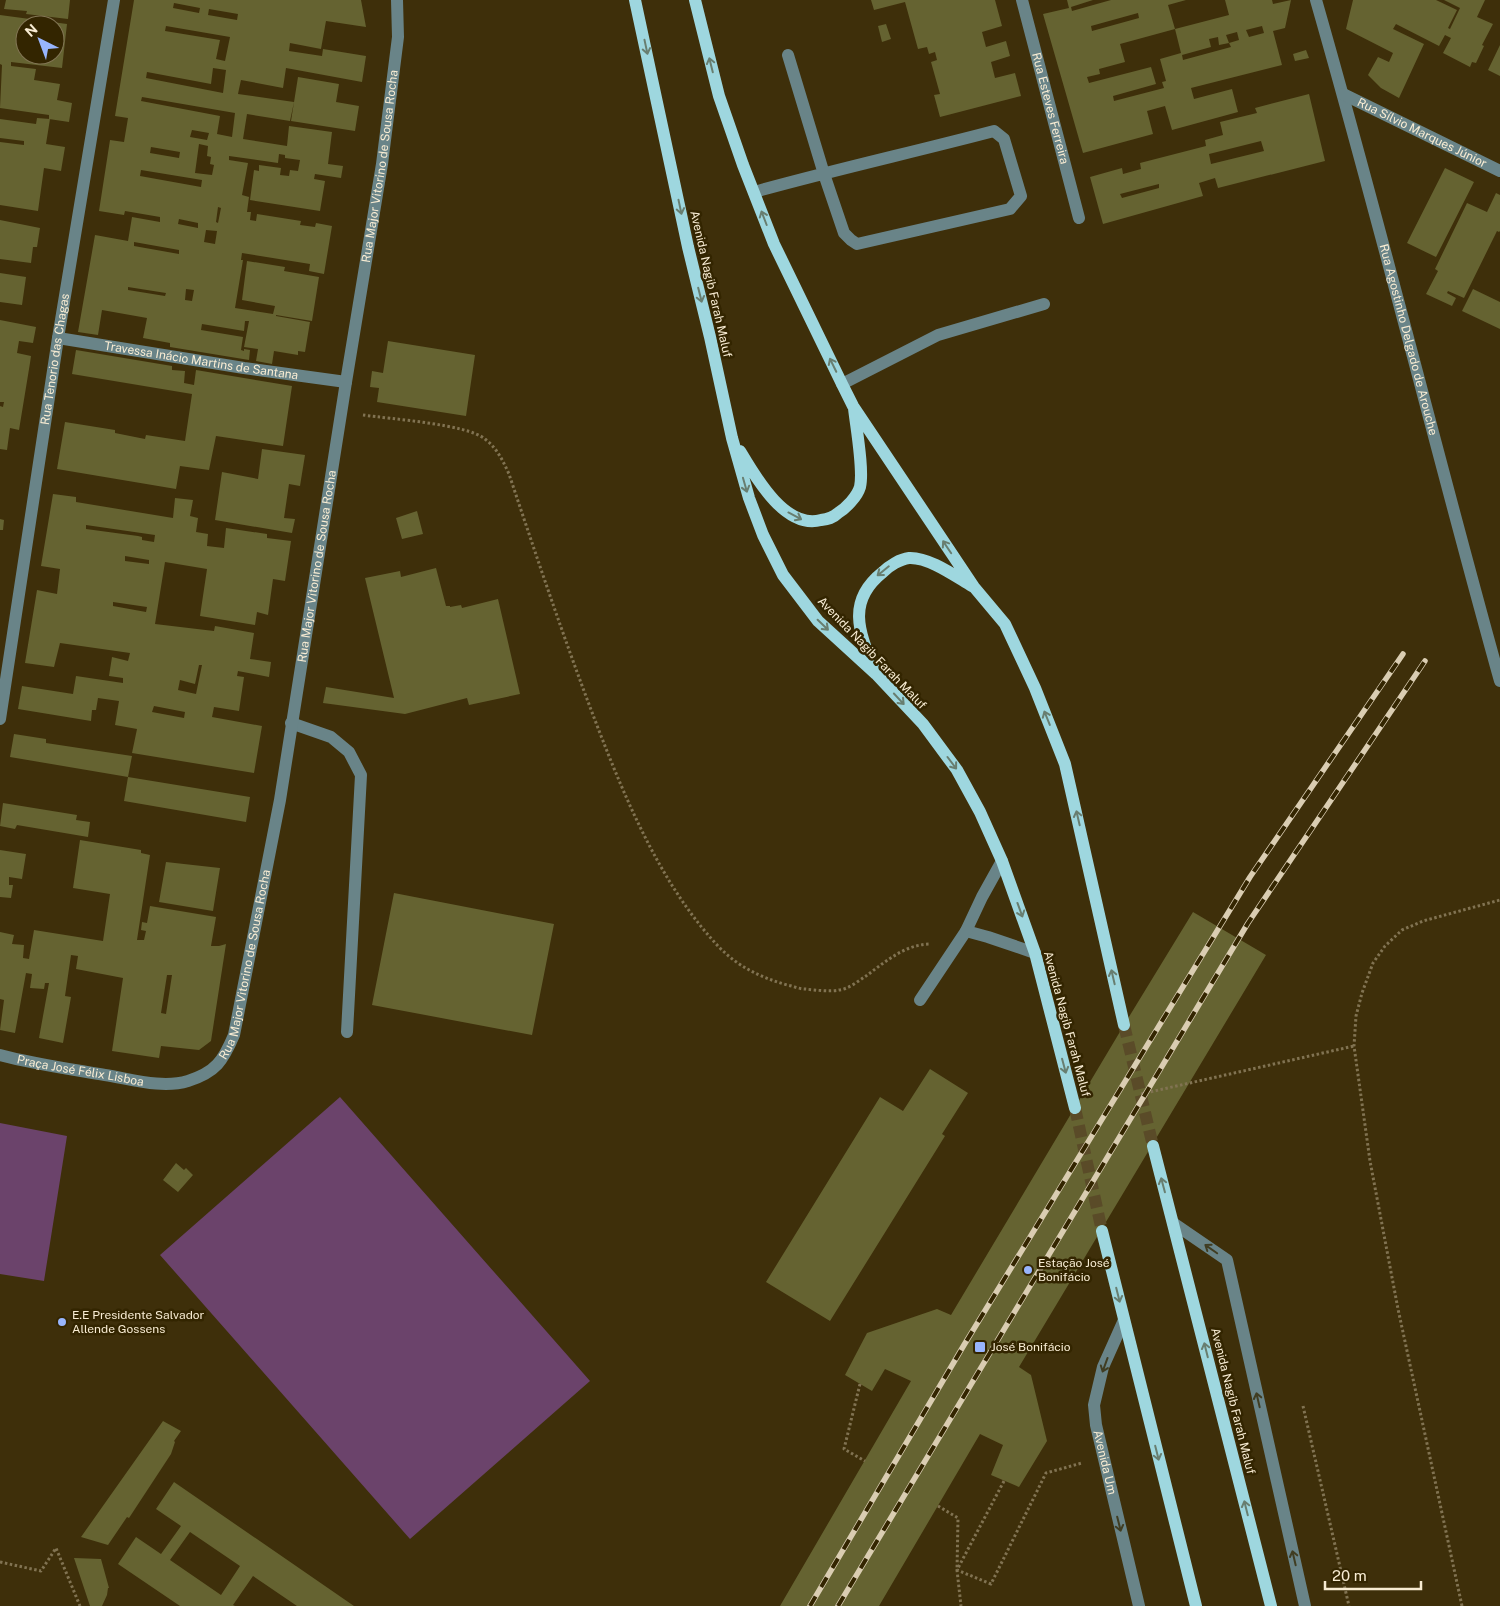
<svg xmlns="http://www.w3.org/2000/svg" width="1500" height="1606" font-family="'Public Sans',sans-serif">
<rect width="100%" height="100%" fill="#3e2f0a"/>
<!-- green -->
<path fill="#6b436b" d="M340,1097L590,1381L410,1539L160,1255Z
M0,1123L67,1136L44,1281L0,1274Z"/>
<!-- building -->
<path fill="#656331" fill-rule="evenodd" d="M6,0H70L68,19L26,14L27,11L4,9Z
M134,0H361L366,27L326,21L321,49L290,43L289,51L322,56L323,49L366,56L362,82L286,68L283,88L241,80L239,89L238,94L294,102L290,121L247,114L243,139L287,146L289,126L332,132L328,164L343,166L341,178L315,174L314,179L325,181L320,211L250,200L254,170L259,171V165L281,168L280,175L289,176L290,170L298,171L300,160L285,158V155L279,154L278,163L229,156V160L248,163L242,195L249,197L247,212H251L250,220L256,221L257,214L301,221L300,225L315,227L316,223L332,226L324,274L309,271L310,264L242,253L241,260H243L235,308L273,314L275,306L242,300L247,261L285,267L284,271L319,277L312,321L276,315V316L310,322L305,352L298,351V355L274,351L272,364L256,361L258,349L244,347L249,321H245L244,331L202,324L201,330L243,337L241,350L244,351V349L250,350L249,360L170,347V343L143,338L147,318L102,310L98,335L78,332L95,235L128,241L132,217L160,222V217L125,211L124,215L99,211L110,140L124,142L128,118L115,116ZM174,3L200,8L199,13L173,8ZM209,9L238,14L237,20L208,15ZM166,26L230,37L225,61L216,59L220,40L165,31ZM213,68L226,70L223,93L146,78L147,72L211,84ZM142,97L235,113L232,137L217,134L220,116L141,101ZM192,130L209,133L207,140L190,137ZM199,144L208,146L207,156L211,157L210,164L214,165L212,175L195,173ZM151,147L180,152L179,158L150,153ZM141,170L202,180L201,187L140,176ZM218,207L221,208L218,223L216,222ZM179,219L198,223V228L178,224ZM206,230L217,231L215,244L204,242ZM134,242L179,250V254L134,246ZM128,287L166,293L165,296L128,290ZM186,289L194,290L192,301L185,300Z
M871,0H995L1002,26L982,32L986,47L1006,41L1010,56L991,62L995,78L1015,73L1021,96L940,117L934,95L940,94L931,62L937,60L935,52L929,54L927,47L918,49L905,2L874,10Z
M1067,0H1093L1071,7L1072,11L1111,0H1186L1168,5L1175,29L1120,44L1125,62L1099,69L1100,74L1087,77L1089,83L1151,67L1156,84L1113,96L1114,101L1164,88L1162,82L1166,81L1160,59L1181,53L1175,29L1229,15L1225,0H1272L1273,4L1291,0L1285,28L1273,31L1282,65L1191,88L1194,99L1232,89L1238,112L1172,130L1165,106L1147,111L1153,134L1083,153L1043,14L1069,8ZM1138,13L1139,18L1092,31L1091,26ZM1262,26L1264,33L1249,37L1246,30ZM1237,32L1239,40L1229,43L1231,47L1183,60L1182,55L1211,47L1209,39L1218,37L1219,45L1229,43L1226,35Z
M1353,0H1436L1457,10L1448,28L1450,29L1460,8L1444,0H1485L1477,17L1493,24L1482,45L1484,46L1476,63L1472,62L1470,67L1443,53L1451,38L1445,35L1439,46L1396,24L1393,29L1424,44L1399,98L1381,88L1368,75L1378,57L1389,62L1393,53L1346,29Z
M0,15L67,24L62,68L11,62V66L36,69L34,80L60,84L57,100L72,103L69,122L49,119V115L0,108L2,65L0,64ZM25,25H55V55H25Z
M886,24L891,39L882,42L878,26Z
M1500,45V76L1488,70Z
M1306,50L1309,58L1295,61L1293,54Z
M298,77L339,84L336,102L359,106L355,131L291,121Z
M1309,94L1325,161L1218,188L1215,178L1199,183L1203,196L1103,224L1090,177L1122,168L1123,174L1141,169L1140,163L1206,146L1205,140L1223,135L1220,122L1257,113L1255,108ZM1261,141L1264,151L1211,164L1209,154ZM1159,184V188L1122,198L1120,194Z
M37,118L50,119L46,144L65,147L61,171L44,168L38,211L0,205V142L24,145V141L0,138V119L36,124Z
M1445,168L1474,182L1436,257L1407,243Z
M1496,193L1500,195V231L1499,232L1497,231L1464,298L1448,291L1447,293L1456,298L1452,306L1426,294L1438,271L1435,269L1467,203L1487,212Z
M0,220L40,228L37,247H33L31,263L0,259Z
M0,273L26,277L22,305L0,302Z
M1473,289L1500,302V329L1462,311Z
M0,320L36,327L33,343L19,341L17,353L31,356L30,363L19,430L10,428L7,450L0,449V406L3,407L4,402H0Z
M388,341L475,355L466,416L377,402L379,388L370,387L372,371L383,373Z
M76,350L172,366V370L185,371L184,383L194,385L196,370L292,386L283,446L216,436L209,470L180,466L176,489L57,469L65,422L115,430V433L145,439L146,435L185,441L192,394L72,374Z
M262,449L305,455L300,486L289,484L284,518L295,519L292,533L215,520L222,472L258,479Z
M53,494L76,497V502L173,518L175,498L193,500L190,516L198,518L196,532L208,534L207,546L224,548L226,528L267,534V538L291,541L285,581L273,579L268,615L257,612L255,625L200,616L207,569L165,562L155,624L214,631L215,626L254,633L250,659L271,662L269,677L238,671L237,676L244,677L239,711L214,707L212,717L262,726L254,773L132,753L137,729L115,725L119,701L98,698L96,710H92L91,721L18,709L22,686L73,694L76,676L123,683V678L109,676L112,657L128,661L130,653L60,643L54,667L25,663L37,590L57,594L60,569L41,566ZM86,525L155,535L154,542L142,540V537L138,536L86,529ZM125,556L149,560V564L125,561ZM113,602L147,607L146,612L113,606ZM199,665H202L196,694L178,690L180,680L195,684ZM154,706L185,712L184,718L152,712Z
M417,511L423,534L402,539L396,518Z
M0,519L4,520L3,530H0Z
M436,568L446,606H450V607L461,605L462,608L498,599L520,694L469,705L467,698L405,714L323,703L326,687L394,698L365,578L400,571L401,577Z
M14,734L46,739V743L132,756L128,777L10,757Z
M128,777L250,797L246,822L124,801Z
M3,803L77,815L76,820L90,822L88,837L17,825L15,829L0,826Z
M80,840L141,850V853L150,855L137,940H144L146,931L141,930L142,922L147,923L150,906L216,917L211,946H219L226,944L211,1041L199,1050L161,1046L159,1058L112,1051L123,978L76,969L78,956L71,955L65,996L71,997L63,1043L39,1038L49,983H45L44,989L30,988L32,974L26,973L15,1033L0,1030L4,1000L0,999V932L14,935L12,944L24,945L23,958L29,959L34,930L103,941L110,894L73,888ZM167,975H172L166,1014L161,1013Z
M0,850L26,854L22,879L9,877V885H13L11,898L0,897Z
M166,862L220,868L213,911L159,902Z
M394,893L554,924L532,1035L372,1005Z
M1193,912L1266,955L1019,1367L1031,1375L1047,1441L1019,1487L991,1475L1003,1445L980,1434L879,1606H780L911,1381L885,1369L872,1391L845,1375L867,1333L937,1309L951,1315L1124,1025Z
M930,1069L968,1093L942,1134L945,1136L830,1321L766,1282L880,1097L903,1111Z
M176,1163L184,1170L186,1168L193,1175L178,1192L163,1180Z
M163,1421L181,1431L174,1441L175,1442L171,1454L129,1518L127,1517L108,1545L81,1537Z
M174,1482L354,1606H297L253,1576L233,1605L235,1606H180L118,1564L136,1537L161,1554L181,1526L156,1509ZM190,1532L240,1566L221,1595L170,1560Z
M74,1558L101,1559L109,1588H108L107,1595L102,1606H90Z"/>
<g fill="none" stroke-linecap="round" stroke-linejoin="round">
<!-- major-tunnel -->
<path stroke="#5a4b28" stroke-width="12" stroke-dasharray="12 6" stroke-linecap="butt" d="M1124,1025L1153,1146
M1075,1108L1102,1231"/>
<!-- path -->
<path stroke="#817352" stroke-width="3" stroke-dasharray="2.5 2.5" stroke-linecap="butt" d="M363,415C390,419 467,424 485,439C497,448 503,461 509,474C535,552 561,630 590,707C621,789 658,882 718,946C738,967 760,977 787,985C793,986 799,989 805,989C815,990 829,992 839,990C849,989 858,981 866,976C885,962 904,945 929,944
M1141,1094L1354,1046
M860,1384L844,1449L865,1461
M1303,1406L1349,1606
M1004,1481L957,1570L991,1584L1046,1473L1082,1463
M938,1506L958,1518L957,1570L961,1606
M0,1562L41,1571L56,1548L80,1606
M1462,1606L1398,1309L1370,1161L1354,1046L1356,1016L1362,993L1373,963L1385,946L1402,930L1423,921L1500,900"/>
<!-- minor -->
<g stroke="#698488" stroke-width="12">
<path id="s1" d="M1022,0L1079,218"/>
<path id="s2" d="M1316,0C1381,226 1437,455 1500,681"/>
<path id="s3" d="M1343,94L1500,171"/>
<path d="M754,192C833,170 914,152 994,131L1004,139L1021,196L1010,209L857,244L851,240L844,233L824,174L788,55"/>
<path id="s4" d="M58,338L244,368L346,382"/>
<path d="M842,384L938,335L1044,304"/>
<path id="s5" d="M0,719L58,338L114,0"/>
<path d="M291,723L331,737L349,752L361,775L347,1032"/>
<path d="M966,931L988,937L1035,953"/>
<path d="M920,1000L966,931L982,897L1002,861"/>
<path id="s6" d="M0,1055C34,1064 70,1069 105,1075C131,1079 162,1089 188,1081C216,1072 223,1061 234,1035L280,800L346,382L382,164L398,37L397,0"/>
<path d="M1173,1223L1227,1260L1305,1606"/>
<path id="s7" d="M1124,1320L1103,1367L1094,1405L1096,1425L1139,1606"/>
</g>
<!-- major -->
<path stroke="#9ed7df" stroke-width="12" d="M635,0L688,247L710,337L732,438L749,498L763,535L783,575L818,621L876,674L923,724L957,770L980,812L1002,861L1035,953L1075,1108
M695,0L719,96L743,165L774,244L842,384L853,406L974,587L1005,624L1035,688L1065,764L1124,1025
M740,451C755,476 785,530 821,520C828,519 833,518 838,513C846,508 857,497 860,487C864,470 856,427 854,408
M875,671C860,634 845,602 883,572C889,566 900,559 909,558C929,557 955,576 972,586
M1153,1146L1271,1606
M1102,1231L1196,1606"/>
<defs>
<path id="rail" d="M810,1606L964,1345L1250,877L1403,654
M838,1606L1248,923L1425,661"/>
</defs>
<!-- rail casing -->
<use href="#rail" stroke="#dacdb2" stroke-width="5.5"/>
<!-- rail -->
<use href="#rail" stroke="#332500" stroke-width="4" stroke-dasharray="11" stroke-linecap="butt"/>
</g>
<!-- one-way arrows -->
<defs><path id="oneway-shaft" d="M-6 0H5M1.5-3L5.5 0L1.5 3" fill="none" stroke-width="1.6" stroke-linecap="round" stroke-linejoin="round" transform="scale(1.25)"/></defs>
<g stroke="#687e70">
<use href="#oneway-shaft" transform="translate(646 47) rotate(78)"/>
<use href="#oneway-shaft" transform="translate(711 65) rotate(-104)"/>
<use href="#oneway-shaft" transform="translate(680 207) rotate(78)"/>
<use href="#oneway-shaft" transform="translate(764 218) rotate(-111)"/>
<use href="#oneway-shaft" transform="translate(700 295) rotate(76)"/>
<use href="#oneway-shaft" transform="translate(833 365) rotate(-116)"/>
<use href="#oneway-shaft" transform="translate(745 485) rotate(74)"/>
<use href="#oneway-shaft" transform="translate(795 516) rotate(28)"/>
<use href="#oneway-shaft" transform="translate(947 547) rotate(-124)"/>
<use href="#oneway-shaft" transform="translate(883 571) rotate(141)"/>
<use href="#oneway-shaft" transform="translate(823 625) rotate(44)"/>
<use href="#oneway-shaft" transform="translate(899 699) rotate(47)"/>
<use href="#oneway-shaft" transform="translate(1047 718) rotate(-112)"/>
<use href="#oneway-shaft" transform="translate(952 763) rotate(53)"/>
<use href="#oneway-shaft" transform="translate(1078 818) rotate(-103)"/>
<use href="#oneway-shaft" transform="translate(1020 910) rotate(70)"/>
<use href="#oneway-shaft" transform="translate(1113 977) rotate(-103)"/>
<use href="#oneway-shaft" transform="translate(1064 1066) rotate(75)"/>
<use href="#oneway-shaft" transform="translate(1163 1185) rotate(-105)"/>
<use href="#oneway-shaft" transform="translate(1118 1295) rotate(76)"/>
<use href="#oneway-shaft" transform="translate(1206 1350) rotate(-104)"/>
<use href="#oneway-shaft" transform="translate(1157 1453) rotate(76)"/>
<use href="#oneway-shaft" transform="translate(1246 1508) rotate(-104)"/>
</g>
<g stroke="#403d22">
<use href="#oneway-shaft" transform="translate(1211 1249) rotate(-145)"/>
<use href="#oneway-shaft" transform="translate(1105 1365) rotate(110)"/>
<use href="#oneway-shaft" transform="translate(1258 1400) rotate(-103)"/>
<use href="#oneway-shaft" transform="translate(1119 1524) rotate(76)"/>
<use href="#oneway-shaft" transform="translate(1294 1558) rotate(-103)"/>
</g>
<!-- markers -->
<g fill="#98b5fd" stroke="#332500" stroke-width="2">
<circle cx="1028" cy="1270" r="5"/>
<circle cx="62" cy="1322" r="5"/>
<rect x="974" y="1341" width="12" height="12" rx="2.5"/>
</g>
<g text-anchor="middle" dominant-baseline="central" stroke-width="5" stroke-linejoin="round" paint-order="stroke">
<!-- street labels -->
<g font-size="12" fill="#f8ecd3" stroke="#332500">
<text stroke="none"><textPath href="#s1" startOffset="112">Rua Esteves Ferreira</textPath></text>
<text stroke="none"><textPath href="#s3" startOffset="88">Rua Sílvio Marques Júnior</textPath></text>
<text stroke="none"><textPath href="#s6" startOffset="1140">Rua Major Vitorino de Sousa Rocha</textPath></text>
<text transform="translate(711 284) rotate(77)">Avenida Nagib Farah Maluf</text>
<text stroke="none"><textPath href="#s2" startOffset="352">Rua Agostinho Delgado de Arouche</textPath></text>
<text stroke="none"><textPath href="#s5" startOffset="364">Rua Tenorio das Chagas</textPath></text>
<text stroke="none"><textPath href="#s4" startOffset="145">Travessa Inácio Martins de Santana</textPath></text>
<text stroke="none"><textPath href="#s6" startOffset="735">Rua Major Vitorino de Sousa Rocha</textPath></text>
<text transform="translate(872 653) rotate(46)">Avenida Nagib Farah Maluf</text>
<text stroke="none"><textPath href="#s6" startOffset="330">Rua Major Vitorino de Sousa Rocha</textPath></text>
<text transform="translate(1067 1024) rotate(75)">Avenida Nagib Farah Maluf</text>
<text stroke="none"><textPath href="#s6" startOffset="82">Praça José Félix Lisboa</textPath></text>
<text transform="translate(1233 1401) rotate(76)">Avenida Nagib Farah Maluf</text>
<text stroke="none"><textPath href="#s7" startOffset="149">Avenida Um</textPath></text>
</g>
<!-- poi labels -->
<g font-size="12" fill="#f8ecd3" stroke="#332500" text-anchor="start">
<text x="1038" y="1263">Estação José<tspan x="1038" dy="14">Bonifácio</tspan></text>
<text x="72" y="1315">E.E Presidente Salvador<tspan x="72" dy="14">Allende Gossens</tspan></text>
<text x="991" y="1347">José Bonifácio</text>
</g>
</g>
<!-- north arrow -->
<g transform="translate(40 40) rotate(318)"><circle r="24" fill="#332500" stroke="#827554"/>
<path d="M0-4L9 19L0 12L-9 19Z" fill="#98b5fd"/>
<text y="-8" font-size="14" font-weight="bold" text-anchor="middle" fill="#f8ecd3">N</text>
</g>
<!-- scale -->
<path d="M1325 1581v8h96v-8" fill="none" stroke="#f8ecd3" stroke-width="2.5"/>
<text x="1332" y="1581" font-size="15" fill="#f8ecd3" stroke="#332500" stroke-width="4" paint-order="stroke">20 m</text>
</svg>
